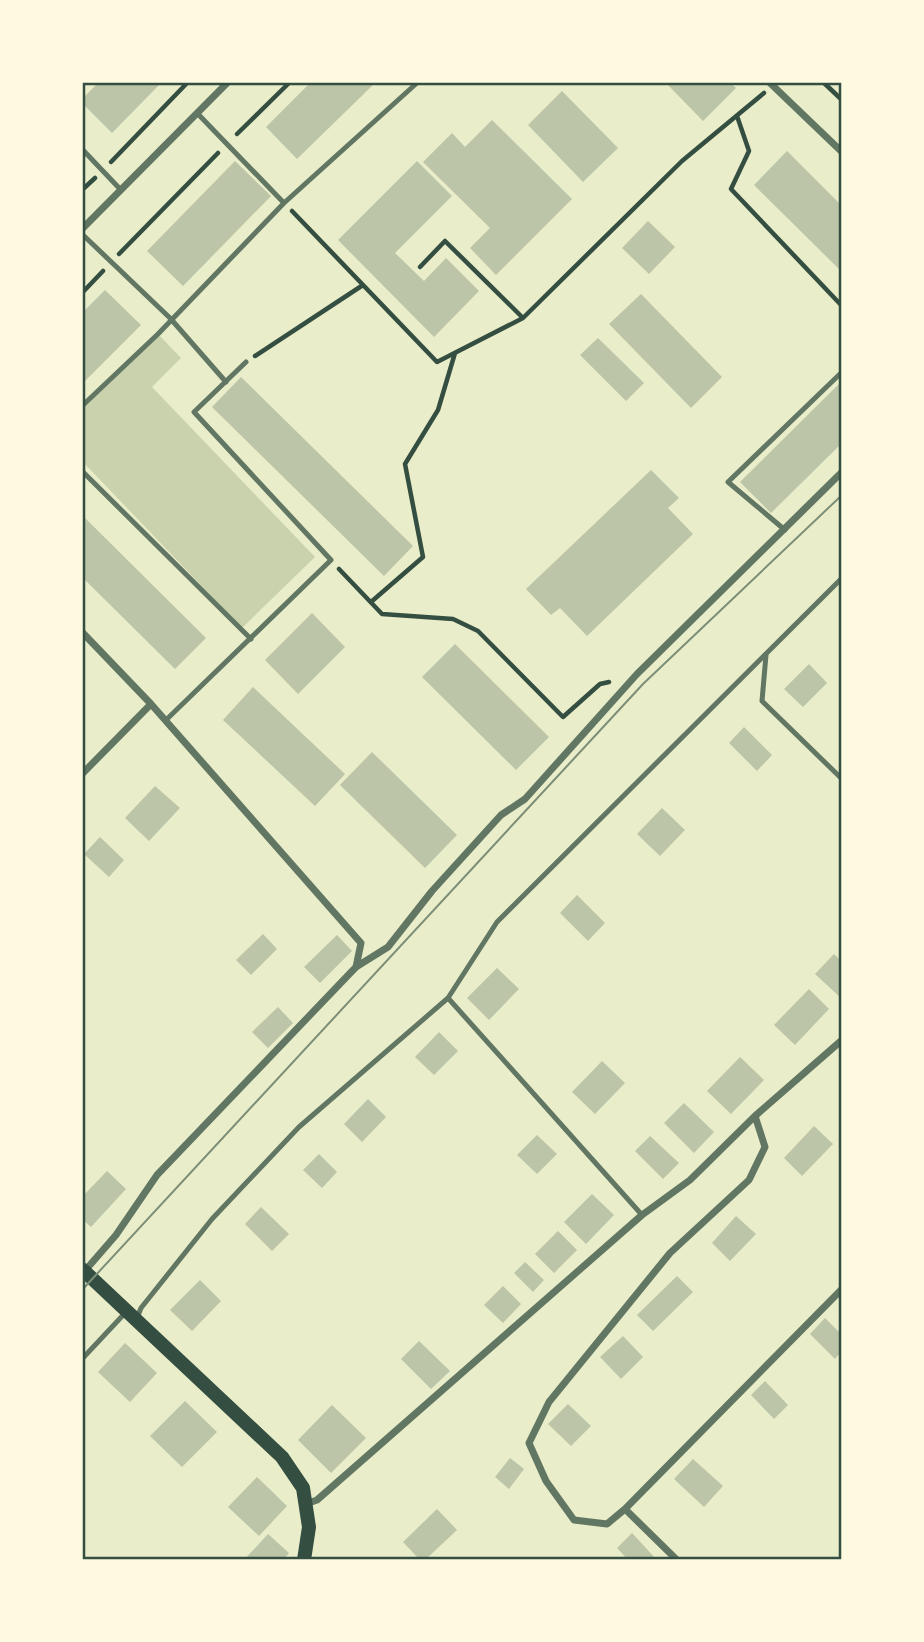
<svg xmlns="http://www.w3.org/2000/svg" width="924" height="1642" font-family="'Fira Sans',sans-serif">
<rect width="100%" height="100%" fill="#e9edc9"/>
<!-- green -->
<path fill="#cad2ad" d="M158,334L181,358L152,387L315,557L242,628L82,461V406Z"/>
<!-- building -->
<path fill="#bcc5a7" d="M99,82H162L112,133L82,103V99Z
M311,82H376L297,159L266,127Z
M665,82H730L736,88L703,121Z
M562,91L618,148L583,182L528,125Z
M492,120L572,199L496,275L470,248L490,228L423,162L452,133L465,147Z
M787,151L842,206V272L754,185Z
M235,161L271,196L183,286L147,251Z
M417,161L452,196L395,253L424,281L446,258L479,291L434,337L338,240Z
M648,221L675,247L649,274L622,248Z
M105,290L141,325L82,384V313Z
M641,294L722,377L691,408L609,324Z
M598,338L644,383L626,401L580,355Z
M241,377L413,546L384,576L212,407Z
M842,381V443L771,513L740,482Z
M651,470L679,498L668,508L693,534L587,636L560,608L551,615L526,589Z
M82,515L206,638L175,669L82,577Z
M312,613L345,647L298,694L265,660Z
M455,644L549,737L516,770L422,677Z
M809,664L827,683L803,707L784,689Z
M253,687L345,774L315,806L223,720Z
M744,727L772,755L757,771L729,743Z
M372,752L457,835L425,868L340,785Z
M155,786L180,808L149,841L125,818Z
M662,808L685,830L660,856L637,834Z
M100,837L124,860L109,877L84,854Z
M577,895L605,923L588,941L560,913Z
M263,934L277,949L251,975L236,960Z
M337,935L352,951L320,983L304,967Z
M834,954L842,962V999L815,974Z
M497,968L519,989L489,1020L467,998Z
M809,989L829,1009L795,1045L774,1025Z
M278,1007L293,1023L268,1048L252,1032Z
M439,1032L458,1051L434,1075L415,1057Z
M740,1057L764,1080L731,1114L707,1091Z
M602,1061L625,1083L595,1114L572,1092Z
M368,1099L386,1117L362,1142L344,1124Z
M684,1103L714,1132L694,1153L664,1123Z
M814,1126L833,1144L802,1176L784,1158Z
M537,1135L557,1154L537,1174L517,1155Z
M650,1136L679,1163L663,1179L635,1151Z
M319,1154L337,1172L322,1188L303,1170Z
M107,1171L126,1189L91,1227L82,1219V1197Z
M592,1194L614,1215L586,1244L564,1222Z
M261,1207L289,1234L272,1251L245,1224Z
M736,1216L756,1234L730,1261L712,1243Z
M558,1231L577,1250L554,1273L535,1254Z
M525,1262L544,1280L533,1292L514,1273Z
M677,1276L693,1292L653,1331L637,1315Z
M200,1280L221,1301L192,1331L170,1310Z
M503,1286L521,1304L503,1323L484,1305Z
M825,1318L842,1335V1351L835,1359L810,1334Z
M623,1336L643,1357L621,1379L600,1357Z
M419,1341L450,1371L431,1389L401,1359Z
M125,1343L157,1373L130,1402L98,1372Z
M765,1381L788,1405L774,1419L751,1395Z
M185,1401L217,1432L182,1467L150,1436Z
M568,1404L591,1426L571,1446L548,1424Z
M332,1405L366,1438L331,1473L298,1440Z
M510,1458L524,1469L509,1489L495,1477Z
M693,1459L723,1486L704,1507L674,1479Z
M257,1477L287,1506L259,1536L228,1507Z
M437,1509L457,1530L425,1560H420L403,1542Z
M632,1533L657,1560H628L617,1548Z
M268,1534L289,1553L283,1560H244Z"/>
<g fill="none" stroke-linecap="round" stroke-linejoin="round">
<!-- path -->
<path stroke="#344e41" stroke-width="4.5" d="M823,82L842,100
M737,116L749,151L731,189L842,306
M237,134L290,82
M111,162L188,82
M82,190L95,178
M292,211L437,362L523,318L682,161L764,93
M119,254L218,153
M420,267L445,241L523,318
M82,293L103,271
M255,356L363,285
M339,569L382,614L453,619L478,631L563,717L600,684L609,682
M371,602L423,557L405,464L438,410L455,353"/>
<!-- service -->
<path stroke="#617663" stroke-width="5" d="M197,113L284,203
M82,149L120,189
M82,234L170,318L226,382
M82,406L158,334L284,203L418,82
M82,471L251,639
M785,530L728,482L842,372
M766,655L762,701L842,779
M166,720L331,560L194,412L246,362
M448,998L642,1215
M137,1318L141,1308L212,1219L299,1127L448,998L497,922L842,578
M82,1359L126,1312"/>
<!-- minor -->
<path stroke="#617663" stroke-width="7" d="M769,82L842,152
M82,229L228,82
M82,632L151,704L82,774
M151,704L361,943L356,967
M83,1273L116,1235L157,1175L356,967L388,947L432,891L501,815L525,799L637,674L842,472
M306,1504L317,1500L642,1215L690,1180L755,1116
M625,1509L842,1289
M677,1560L625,1509L607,1524L574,1520L546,1481L529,1443L549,1402L670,1253L749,1180L765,1147L755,1116L842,1040"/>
<!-- secondary -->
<path stroke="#344e41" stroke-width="14" d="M82,1269L282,1457L303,1488L309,1527L304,1560"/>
<!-- tram -->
<path stroke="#7c8e77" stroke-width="2" d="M82,1290L643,684L842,495"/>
</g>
<!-- border -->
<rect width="924" height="1642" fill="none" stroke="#fefae0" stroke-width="168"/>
<rect x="84" y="84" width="756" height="1474" fill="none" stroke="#344e41" stroke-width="2.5"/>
</svg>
